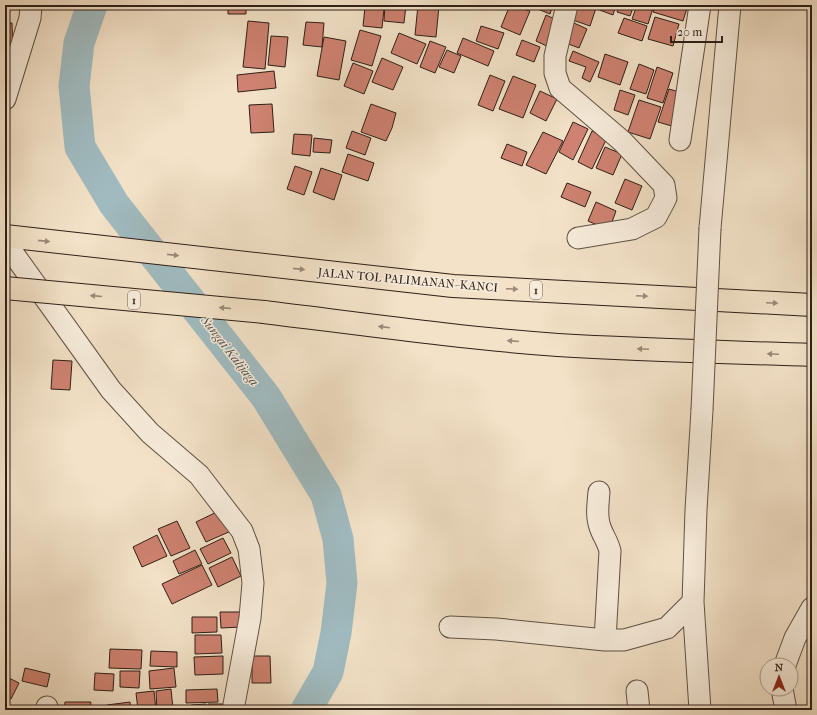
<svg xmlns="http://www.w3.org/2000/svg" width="817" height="715" font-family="'IM FELL French Canon',serif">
<rect width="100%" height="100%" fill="#f3e2c8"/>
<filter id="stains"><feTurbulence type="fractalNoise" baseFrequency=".005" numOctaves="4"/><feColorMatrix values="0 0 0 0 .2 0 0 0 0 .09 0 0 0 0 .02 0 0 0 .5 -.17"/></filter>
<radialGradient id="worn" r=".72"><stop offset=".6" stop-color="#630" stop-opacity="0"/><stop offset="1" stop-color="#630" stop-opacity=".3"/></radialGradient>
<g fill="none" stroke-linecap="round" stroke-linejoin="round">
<!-- river -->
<path stroke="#a0bbc0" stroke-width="31" d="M92,5L79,43L74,86L80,147L114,204L266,397L326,495L338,539L342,583L336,633L328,672L306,710"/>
</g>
<!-- building -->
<path fill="#cf8271" stroke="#2d1f18" d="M228,5H246V14H228Z
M319,5H349L348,9Z
M385,5H406L404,23L384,21Z
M418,5L439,6L436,37L415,35Z
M510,5L530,11L520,35L501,27Z
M528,5H553L550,14Z
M578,5H597L590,26L573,20Z
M599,5H616L613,15L597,9Z
M620,5H634L630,16L617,12Z
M637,5H654L648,24L632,19Z
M655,5H688L683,21L653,12Z
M365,7L384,9L382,28L363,26Z
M546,15L559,21L549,47L536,41Z
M655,17L679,24L673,46L648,39Z
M624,18L647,26L642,41L618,33Z
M248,21L269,23L265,69L243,67Z
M306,22L324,23L322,47L303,45Z
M5,23H12L13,56H5Z
M574,23L587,29L579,48L566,43Z
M481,26L504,33L498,49L476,41Z
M360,30L381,36L372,66L351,60Z
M399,33L426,44L417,64L391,53Z
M271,36L288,37L285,67L268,65Z
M324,37L346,41L339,80L317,76Z
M463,38L494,51L488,66L457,53Z
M522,40L540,47L534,62L516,55Z
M430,41L446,47L435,73L420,67Z
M447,50L461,56L454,73L439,67Z
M573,51L599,62L590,82L582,78L586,67L569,61Z
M605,54L628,62L620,85L598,77Z
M382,58L403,67L393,90L372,82Z
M353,63L373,71L364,94L344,86Z
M639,64L654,70L646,94L630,89Z
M657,67L673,73L663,103L647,98Z
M274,71L276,88L238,92L237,75Z
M490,75L505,81L493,111L478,105Z
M513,76L536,85L523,118L499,109Z
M669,89L686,94L675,127L658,122Z
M620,90L635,95L628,115L614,110Z
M540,91L557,99L546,121L530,113Z
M639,100L661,107L650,139L628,132Z
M272,104L274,132L251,133L249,105Z
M371,104L396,113L392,128L386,141L361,132Z
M573,122L588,129L573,160L559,152Z
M352,131L371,138L365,155L346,148Z
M592,131L607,138L592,169L578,162Z
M543,132L563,141L546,174L526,165Z
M294,134L312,135L310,156L292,154Z
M314,138L332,140L330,153L313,152Z
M507,144L527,152L522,166L501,158Z
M605,147L622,154L613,175L596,168Z
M348,154L374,163L368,181L342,172Z
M295,166L312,172L304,195L287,189Z
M321,168L342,175L334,200L313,192Z
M625,179L642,186L632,210L615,203Z
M567,183L591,192L585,207L561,197Z
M596,202L616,211L609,230L588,221Z
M53,360L72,361L70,390L51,389Z
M221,510L231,531L206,542L196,522Z
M177,521L190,548L171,556L158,529Z
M157,535L167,556L142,567L133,547Z
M223,538L231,553L208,564L200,549Z
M195,550L202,564L179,574L173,561Z
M232,557L241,576L218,587L209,568Z
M202,565L212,585L172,604L162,584Z
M220,612H242V627L221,628Z
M192,617H217V632L192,633Z
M195,635H221L222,653L195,654Z
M110,649L142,650L141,669L109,668Z
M151,651L177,652V667L150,666Z
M223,656V674L195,675L194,657Z
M252,656H270L271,683H252Z
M25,668L50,674L47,687L22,681Z
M174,668L176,687L150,689L149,671Z
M120,671H140L139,688L120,687Z
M95,673L114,674L113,691L94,690Z
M5,676L19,683L11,699L5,696Z
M171,689L173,709L157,710L156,691Z
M217,689L218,702L186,703V690Z
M154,691L156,710H138L136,693Z
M65,702H91L90,710H64Z
M130,702L131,710H107V705Z
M206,704V710H191V705Z
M208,704H225V710H208Z"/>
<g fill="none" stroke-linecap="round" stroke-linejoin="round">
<defs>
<path id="minor" d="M567,5L555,56V73L560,88L622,141L664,185L666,198L656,217L632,229L578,238
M5,99L30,18L31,5
M680,140L700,5
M710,228L730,5
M5,238L15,256L111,390L150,433L199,475L242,531L249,549L253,583L250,618L233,710
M599,492C598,504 596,516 600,527C603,536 608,542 610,551L605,640
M450,627L496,629L605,640H624L667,628L693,602
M785,665L795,638L812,608
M782,689L786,710
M637,691L639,710
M47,707L48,710
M700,710L693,602L696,510L702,410"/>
<path id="highway" d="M5,236L453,286L812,305
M264,312C362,324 460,338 558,345C643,350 727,352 812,355"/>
</defs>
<!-- minor casing -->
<use href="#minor" stroke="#5e5044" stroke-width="23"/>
<!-- highway casing -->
<use href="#highway" stroke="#2d1f18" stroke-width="24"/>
<!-- minor -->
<use href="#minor" stroke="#f7ecdb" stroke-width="21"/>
<!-- highway -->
<use href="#highway" stroke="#f3e2c8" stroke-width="22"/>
<defs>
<path id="minor-bridge" d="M702,410L710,228"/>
<path id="highway-bridge" d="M5,288L264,312"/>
</defs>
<!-- minor-bridge casing -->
<use href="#minor-bridge" stroke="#5e5044" stroke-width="23" stroke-linecap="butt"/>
<!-- highway-bridge casing -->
<use href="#highway-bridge" stroke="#2d1f18" stroke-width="24" stroke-linecap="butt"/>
<!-- minor-bridge -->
<use href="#minor-bridge" stroke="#f7ecdb" stroke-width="21"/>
<!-- highway-bridge -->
<use href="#highway-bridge" stroke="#f3e2c8" stroke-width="22"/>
</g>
<!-- one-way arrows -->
<defs><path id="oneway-solid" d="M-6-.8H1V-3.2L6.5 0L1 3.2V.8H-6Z"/></defs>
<g fill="#9a8a79">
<use href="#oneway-solid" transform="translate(44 241) rotate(6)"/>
<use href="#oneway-solid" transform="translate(173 255) rotate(6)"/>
<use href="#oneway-solid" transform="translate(299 269) rotate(6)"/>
<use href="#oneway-solid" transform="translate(512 289) rotate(3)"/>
<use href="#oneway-solid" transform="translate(96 296) rotate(-175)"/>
<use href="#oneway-solid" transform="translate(642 296) rotate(3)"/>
<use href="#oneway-solid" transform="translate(772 303) rotate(3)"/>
<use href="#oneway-solid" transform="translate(225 308) rotate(-175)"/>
<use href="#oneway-solid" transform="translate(384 327) rotate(-173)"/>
<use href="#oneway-solid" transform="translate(513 341) rotate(-175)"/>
<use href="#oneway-solid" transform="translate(643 349) rotate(-177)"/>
<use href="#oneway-solid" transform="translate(773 354) rotate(-178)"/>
</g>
<g text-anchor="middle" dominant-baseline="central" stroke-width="3" stroke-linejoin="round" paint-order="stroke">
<!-- shield labels -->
<g fill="#f7ecdb" stroke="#6a5c52" stroke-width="1">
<rect x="530" y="281" width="12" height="18" rx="3"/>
<rect x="128" y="291" width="12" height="18" rx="3"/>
</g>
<g font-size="11" font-weight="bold" fill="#2d1f18">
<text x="536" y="290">1</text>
<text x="134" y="300">1</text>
</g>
<!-- street labels -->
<g font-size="12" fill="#2d1f18" stroke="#f7ecdb">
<text transform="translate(408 280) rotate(5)">JALAN TOL PALIMANAN–KANCI</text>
</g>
<!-- water labels -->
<g font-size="13" font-style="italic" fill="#504e4a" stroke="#f7ecdb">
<text transform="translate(230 351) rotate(52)">Sungai Kalijaga</text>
</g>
</g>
<!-- margin -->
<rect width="817" height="715" fill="none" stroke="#f3e2c8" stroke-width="20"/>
<rect x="6" y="6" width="805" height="703" fill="none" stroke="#2d1f18" stroke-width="2"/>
<rect x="10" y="10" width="797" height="695" fill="none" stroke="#2d1f18"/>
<!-- north arrow -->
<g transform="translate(779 677)"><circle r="19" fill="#f7ecdb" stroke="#a69a8d"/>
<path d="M0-3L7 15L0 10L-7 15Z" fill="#8f2418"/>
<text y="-6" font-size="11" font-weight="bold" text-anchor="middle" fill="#2d1f18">N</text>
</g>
<!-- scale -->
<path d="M671 36v6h51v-6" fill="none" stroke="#2d1f18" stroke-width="2"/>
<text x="677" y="36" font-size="12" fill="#2d1f18" stroke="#f7ecdb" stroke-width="3" paint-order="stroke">20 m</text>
<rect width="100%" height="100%" filter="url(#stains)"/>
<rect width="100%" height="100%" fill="url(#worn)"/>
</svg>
